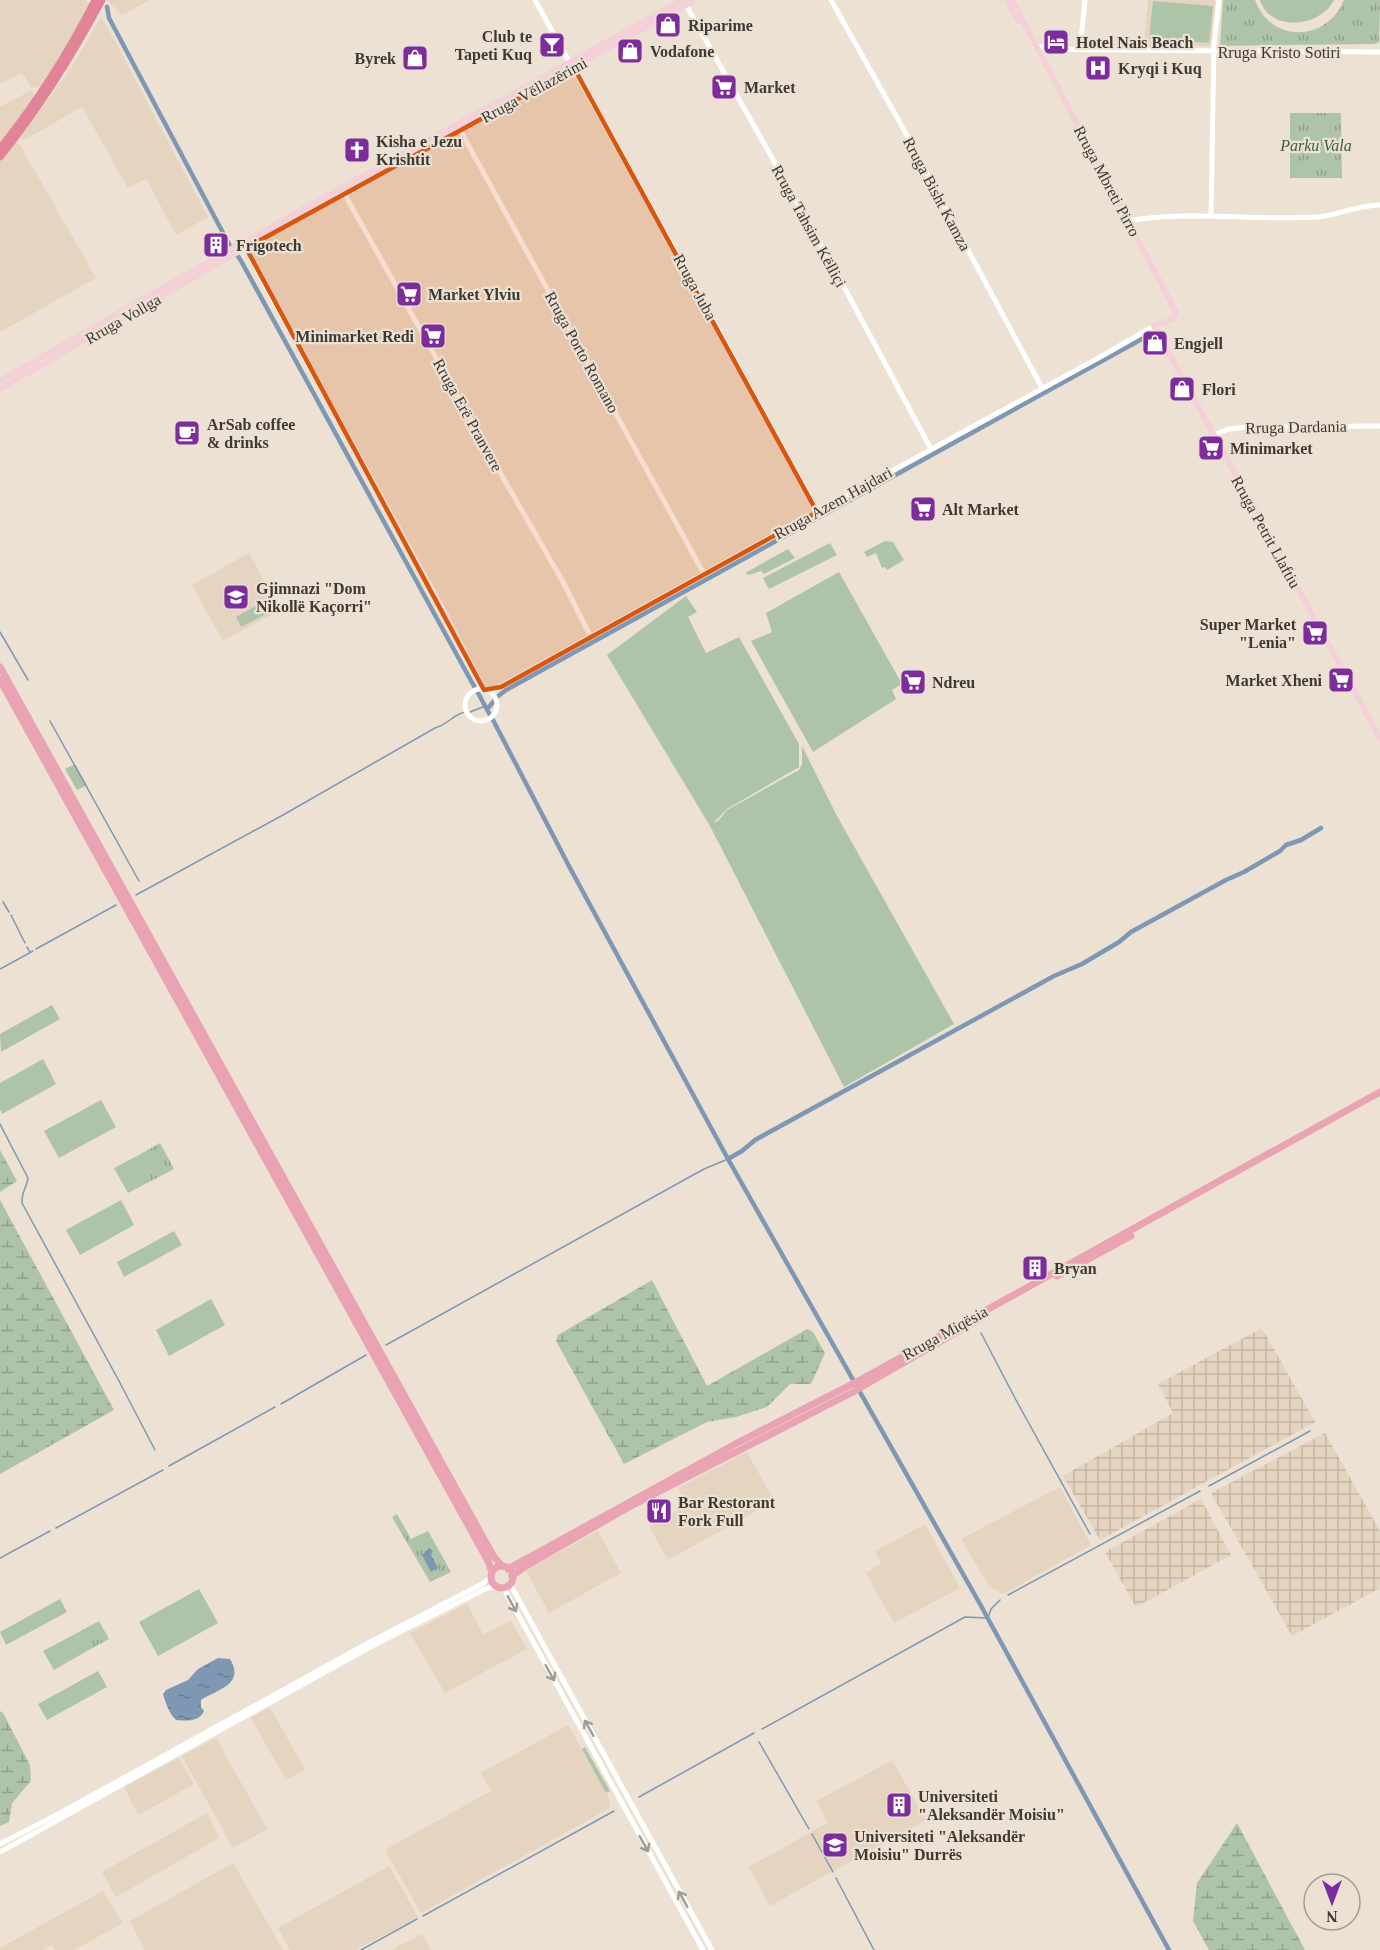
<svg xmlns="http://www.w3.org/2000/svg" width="1380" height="1950" font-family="Georgia,serif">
<defs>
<pattern id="industrial-grid" width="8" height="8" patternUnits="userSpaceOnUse" patternTransform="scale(1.5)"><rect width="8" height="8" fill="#e4d4c0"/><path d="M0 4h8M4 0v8" fill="none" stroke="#c4b7a5"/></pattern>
<pattern id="wetland-marsh" width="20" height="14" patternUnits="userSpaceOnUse" patternTransform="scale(1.5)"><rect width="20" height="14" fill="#aec4a8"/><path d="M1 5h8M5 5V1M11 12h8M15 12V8" fill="none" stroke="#8fa089"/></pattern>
<pattern id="park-tufts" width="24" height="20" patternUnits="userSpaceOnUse" patternTransform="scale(1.5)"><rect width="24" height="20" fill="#aec4a8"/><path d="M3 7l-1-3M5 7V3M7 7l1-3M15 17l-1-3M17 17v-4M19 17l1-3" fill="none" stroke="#8fa089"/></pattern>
<pattern id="water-ripples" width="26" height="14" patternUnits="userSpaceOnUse" patternTransform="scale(1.5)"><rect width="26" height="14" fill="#7e98b3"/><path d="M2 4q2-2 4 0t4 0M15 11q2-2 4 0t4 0" fill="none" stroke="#687d92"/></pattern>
</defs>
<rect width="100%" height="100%" fill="#ece1d3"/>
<!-- built -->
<path fill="#e4d4c0" d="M0,0H86L89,5L68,44L43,86L32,88L22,73L0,84Z
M107,0H149L122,15Z
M1148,0H1215L1211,46H1146L1144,43Z
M101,17L109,30L208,217L176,235L146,178L128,188L82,107L24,140L20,138L72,67Z
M32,90L34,97L0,143V107Z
M15,143L20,145L96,278L0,332V161Z
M249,553L280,610L223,641L192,585Z
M747,1452L774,1501L668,1560L649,1526L687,1505L678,1488Z
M1060,1487L1091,1545L1003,1594L989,1586L961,1539Z
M925,1524L960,1588L894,1623L866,1573L881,1563L875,1551Z
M598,1531L621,1573L549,1613L526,1570Z
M467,1604L483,1634L511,1621L527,1649L445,1693L410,1633Z
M270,1707L305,1770L286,1780L251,1718Z
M568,1725L609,1798L610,1808L421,1913L385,1850L491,1791L481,1773Z
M216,1738L267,1829L233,1848L182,1756Z
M179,1758L194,1784L138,1815L124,1787Z
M892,1760L926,1820L770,1906L749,1867L827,1823L817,1801Z
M207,1813L219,1838L116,1897L102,1872Z
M233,1863L283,1950H145L130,1921Z
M389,1866L418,1917L356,1950H290L278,1928Z
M103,1891L123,1923L74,1950H55L52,1945L43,1950H0V1948Z
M422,1934L431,1950H392Z"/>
<!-- industrial -->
<path fill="url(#industrial-grid)" d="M1262,1328L1315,1422L1100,1540L1063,1476L1173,1413L1158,1384Z
M1325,1433L1380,1531V1588L1292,1636L1211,1493Z
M1201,1499L1231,1555L1136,1607L1105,1552Z"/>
<!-- grass -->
<path fill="#aec4a8" d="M1260,0H1334C1321,27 1270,33 1260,0Z
M1153,1L1213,6L1209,43L1149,38Z
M885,541L893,542L904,560L887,570L885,567L882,568L876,553L867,557L864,552Z
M830,543L837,555L769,589L763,578Z
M788,549L795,558L764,574L761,571L749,575L745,573Z
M839,572L902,684L892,690L896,699L813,752L751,641L772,632L766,613Z
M686,596L697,612L688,617L706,653L739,637L799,744V767L727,809L713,823L718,821L727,810L799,770L802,764V746L837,816L954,1024L844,1087L710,826L607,655Z
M270,598L276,609L241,627L236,617Z
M75,764L87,785L77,790L65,769Z
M52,1005L60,1019L1,1052L0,1034Z
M43,1059L56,1084L2,1114L0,1109V1083Z
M101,1100L116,1127L59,1158L44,1131Z
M137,1156L151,1181L128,1193L114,1168Z
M121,1200L134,1225L80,1255L66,1230Z
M174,1231L182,1245L124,1277L117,1262Z
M211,1299L225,1325L169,1356L156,1330Z
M199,1589L218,1623L158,1656L139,1622Z
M60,1599L67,1612L6,1645L0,1632Z
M77,1633L87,1651L54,1670L43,1651Z
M98,1671L107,1687L47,1720L38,1704Z
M585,1747L610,1791L606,1793L582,1749Z"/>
<!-- wetland -->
<path fill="url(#wetland-marsh)" d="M0,1150L17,1181L0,1192Z
M0,1200L114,1410L0,1474Z
M652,1280L707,1386L807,1329L813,1332L825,1353L811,1384H790L767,1407L736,1417L707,1422L624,1464L556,1341L558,1335Z
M0,1711L3,1713L30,1765L31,1781L12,1803L9,1822L0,1826Z
M1237,1823L1305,1950H1209L1193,1921L1197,1883Z"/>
<!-- park -->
<path fill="url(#park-tufts)" d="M1223,0H1255C1271,44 1327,42 1344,0H1380L1379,42L1375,44L1220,46Z
M1290,113H1341L1342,178H1290Z
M160,1143L174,1169L151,1181L137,1156Z
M397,1514L411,1539L428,1531L451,1572L430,1582L392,1517Z
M99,1621L109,1639L87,1651L77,1633Z"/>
<!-- water -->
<path fill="url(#water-ripples)" d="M429,1548L433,1551L431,1555L438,1568L431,1572L422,1555Z
M218,1658L230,1659C245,1684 219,1689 201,1700V1707L204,1711C199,1722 187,1721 176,1720C169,1713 166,1704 163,1694L166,1690L188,1680L198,1669Z"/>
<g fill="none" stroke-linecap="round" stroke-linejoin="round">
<!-- stream -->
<path stroke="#7e98b3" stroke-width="1.5" d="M0,632L28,680
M470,712L483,707L488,708
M50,721L139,881
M136,895L283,815L435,728C447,725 454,714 465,712
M3,902L9,912
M11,915L25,943
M27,947L30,952
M36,949L116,905
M0,969L33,951
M0,1124L28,1178C27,1187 21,1193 22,1203L119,1381L155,1450
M981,1333L1016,1400L1090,1534
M386,1345L704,1169L728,1159
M281,1404L366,1355
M169,1466L275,1407
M1209,1486L1310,1431
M56,1528L163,1470
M0,1558L50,1531
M1008,1595L1200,1491
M762,1729L965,1617L988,1618L991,1609L1000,1600
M759,1742L809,1829
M639,1797L754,1733
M812,1834L833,1872
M836,1878L874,1950
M423,1916L614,1811
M361,1950L417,1919"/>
<!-- canal -->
<path stroke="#7e98b3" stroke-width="4.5" d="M107,7L109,18L230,246L240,259L475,688
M478,693L490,715
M497,697L506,690L1151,334
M488,708L494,701
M493,720L570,868L728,1159L980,1604L1169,1950
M728,1159L742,1151L755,1140L1054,976L1082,964L1119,942L1131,932L1226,880L1244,872L1280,851L1286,845L1301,840L1321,828"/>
<!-- tertiary -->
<path stroke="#fff" stroke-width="5" d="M535,0L700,296L817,512
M831,0L899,121L1042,388
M686,5L829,259L931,449
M1035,46L1056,49L1106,50L1380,52
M1080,49L1085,0
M460,130L704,574
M344,193L501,474L563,582L591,637
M1211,216L1214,44L1219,0
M1128,221C1190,210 1254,221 1317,217C1339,215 1358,205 1380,205
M246,248L272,298L442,607L484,690
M1213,435L1229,429L1248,427L1380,426
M465 705a16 16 0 1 1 32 0a16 16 0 1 1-32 0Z
M490,692L745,551L1102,356L1154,326
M510,1584L712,1950
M503,1587L703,1950
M0,1844L62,1812L370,1642L482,1584L491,1577
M0,1852L374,1645L485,1589L497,1586"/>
<!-- secondary -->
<path stroke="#f4d1d9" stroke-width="6" d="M1007,0L1018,21
M1012,0L1176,312L1173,319L1154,326L1380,738
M0,381L229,250L683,0
M0,389L243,249L695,0"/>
<!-- primary -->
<path stroke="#e9a3b2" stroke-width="7" d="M0,667L494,1557L502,1566
M0,680L488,1561L492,1572
M1057,1276L1131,1236
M491 1577a11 11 0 1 1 22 0a11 11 0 1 1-22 0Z
M508,1569L739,1442L862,1379L1380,1092
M512,1576L526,1566L629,1507L851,1393L981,1318"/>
<!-- trunk -->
<path stroke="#e28498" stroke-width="7" d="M0,148C37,102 68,53 95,0
M0,157C40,108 72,56 102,0"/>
</g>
<!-- one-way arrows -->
<defs><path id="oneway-shaft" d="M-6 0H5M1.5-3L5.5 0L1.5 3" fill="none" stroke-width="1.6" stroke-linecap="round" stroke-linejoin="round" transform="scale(1.5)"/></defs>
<g stroke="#9e9c99">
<use href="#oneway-shaft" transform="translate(512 1604) rotate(61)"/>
<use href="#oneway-shaft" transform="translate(550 1673) rotate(61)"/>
<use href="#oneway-shaft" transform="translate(589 1728) rotate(-119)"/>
<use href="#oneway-shaft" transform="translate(644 1844) rotate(61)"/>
<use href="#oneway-shaft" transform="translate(683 1899) rotate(-119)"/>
</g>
<!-- marked area -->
<path fill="#d75610" fill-opacity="0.2" stroke="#d75610" stroke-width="4.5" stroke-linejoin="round" d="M574,68L817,512L501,687L484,690L246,248Z"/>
<!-- icons -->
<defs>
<symbol id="shop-square" viewBox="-11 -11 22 22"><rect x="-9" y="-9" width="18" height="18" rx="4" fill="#7d2c9c" stroke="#ece1d3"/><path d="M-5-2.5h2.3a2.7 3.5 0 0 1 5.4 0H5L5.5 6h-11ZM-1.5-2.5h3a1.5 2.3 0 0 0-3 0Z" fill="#fff"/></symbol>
<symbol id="hotel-square" viewBox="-11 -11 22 22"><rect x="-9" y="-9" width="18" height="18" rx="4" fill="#7d2c9c" stroke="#ece1d3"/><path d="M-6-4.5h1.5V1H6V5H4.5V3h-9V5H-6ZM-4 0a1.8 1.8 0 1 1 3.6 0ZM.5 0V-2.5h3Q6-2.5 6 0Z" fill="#fff"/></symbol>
<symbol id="bar-square" viewBox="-11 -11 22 22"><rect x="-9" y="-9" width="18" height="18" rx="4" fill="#7d2c9c" stroke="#ece1d3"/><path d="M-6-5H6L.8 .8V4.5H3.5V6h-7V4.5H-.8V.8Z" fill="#fff"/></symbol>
<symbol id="hospital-square" viewBox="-11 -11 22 22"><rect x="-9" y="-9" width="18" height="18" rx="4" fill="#7d2c9c" stroke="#ece1d3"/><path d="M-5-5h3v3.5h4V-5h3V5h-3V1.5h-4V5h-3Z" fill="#fff"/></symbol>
<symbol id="supermarket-square" viewBox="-11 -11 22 22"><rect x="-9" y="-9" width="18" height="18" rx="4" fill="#7d2c9c" stroke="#ece1d3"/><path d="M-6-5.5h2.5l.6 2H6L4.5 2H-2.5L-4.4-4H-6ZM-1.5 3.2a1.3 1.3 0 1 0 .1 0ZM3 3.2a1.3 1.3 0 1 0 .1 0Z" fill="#fff"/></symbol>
<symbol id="church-square" viewBox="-11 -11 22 22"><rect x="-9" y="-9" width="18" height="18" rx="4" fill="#7d2c9c" stroke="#ece1d3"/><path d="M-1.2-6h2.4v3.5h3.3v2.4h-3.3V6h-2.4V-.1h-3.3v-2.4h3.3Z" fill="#fff"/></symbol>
<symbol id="building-square" viewBox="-11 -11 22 22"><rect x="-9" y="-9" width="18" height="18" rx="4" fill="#7d2c9c" stroke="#ece1d3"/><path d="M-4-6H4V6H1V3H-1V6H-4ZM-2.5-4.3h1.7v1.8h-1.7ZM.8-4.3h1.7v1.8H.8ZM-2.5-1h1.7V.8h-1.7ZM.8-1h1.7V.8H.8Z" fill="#fff"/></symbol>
<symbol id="cafe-square" viewBox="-11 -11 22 22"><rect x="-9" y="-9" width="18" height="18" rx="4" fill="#7d2c9c" stroke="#ece1d3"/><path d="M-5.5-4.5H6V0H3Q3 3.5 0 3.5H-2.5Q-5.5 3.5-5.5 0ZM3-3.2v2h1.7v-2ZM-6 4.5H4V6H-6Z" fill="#fff"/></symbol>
<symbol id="school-square" viewBox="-11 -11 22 22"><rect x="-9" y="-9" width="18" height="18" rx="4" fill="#7d2c9c" stroke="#ece1d3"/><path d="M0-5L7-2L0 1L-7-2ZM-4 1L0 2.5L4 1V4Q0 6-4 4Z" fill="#fff"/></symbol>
<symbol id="restaurant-square" viewBox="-11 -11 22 22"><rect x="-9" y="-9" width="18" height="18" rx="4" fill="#7d2c9c" stroke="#ece1d3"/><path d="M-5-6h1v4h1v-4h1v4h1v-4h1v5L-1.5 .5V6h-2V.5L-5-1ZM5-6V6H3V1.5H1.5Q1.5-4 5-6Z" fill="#fff"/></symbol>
<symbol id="university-square" viewBox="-11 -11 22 22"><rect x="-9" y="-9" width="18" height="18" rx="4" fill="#7d2c9c" stroke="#ece1d3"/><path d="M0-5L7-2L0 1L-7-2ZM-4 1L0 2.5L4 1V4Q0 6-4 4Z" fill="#fff"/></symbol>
</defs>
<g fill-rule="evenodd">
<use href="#shop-square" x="653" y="10" width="30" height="30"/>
<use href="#hotel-square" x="1041" y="27" width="30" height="30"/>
<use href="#bar-square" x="537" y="30" width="30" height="30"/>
<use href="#shop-square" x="615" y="36" width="30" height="30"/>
<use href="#shop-square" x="400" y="43" width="30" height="30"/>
<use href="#hospital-square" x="1083" y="53" width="30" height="30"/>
<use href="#supermarket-square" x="709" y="72" width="30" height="30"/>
<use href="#church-square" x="342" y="135" width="30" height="30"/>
<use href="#building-square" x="201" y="230" width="30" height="30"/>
<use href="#supermarket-square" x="394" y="279" width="30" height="30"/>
<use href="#supermarket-square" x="418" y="321" width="30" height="30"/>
<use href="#shop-square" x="1140" y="328" width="30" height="30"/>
<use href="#shop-square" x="1167" y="374" width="30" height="30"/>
<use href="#cafe-square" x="172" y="418" width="30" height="30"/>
<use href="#supermarket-square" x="1196" y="433" width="30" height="30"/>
<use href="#supermarket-square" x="908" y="494" width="30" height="30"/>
<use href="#school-square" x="221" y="582" width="30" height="30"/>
<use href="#supermarket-square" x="1300" y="618" width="30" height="30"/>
<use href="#supermarket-square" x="1326" y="665" width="30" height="30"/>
<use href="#supermarket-square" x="898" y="667" width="30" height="30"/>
<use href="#building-square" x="1020" y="1253" width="30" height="30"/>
<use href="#restaurant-square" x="644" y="1496" width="30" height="30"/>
<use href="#building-square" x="884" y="1790" width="30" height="30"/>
<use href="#university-square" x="820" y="1830" width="30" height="30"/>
</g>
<g text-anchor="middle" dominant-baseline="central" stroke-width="4.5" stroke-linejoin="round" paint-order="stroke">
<!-- poi labels -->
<g font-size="16" font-weight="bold" fill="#3d3933" stroke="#ece1d3" text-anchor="start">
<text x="688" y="25">Riparime</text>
<text x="532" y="36" text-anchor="end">Club te<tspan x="532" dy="18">Tapeti Kuq</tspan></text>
<text x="1076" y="42">Hotel Nais Beach</text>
<text x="650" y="51">Vodafone</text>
<text x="396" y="58" text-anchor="end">Byrek</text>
<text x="1118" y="68">Kryqi i Kuq</text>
<text x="744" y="87">Market</text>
<text x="376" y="141">Kisha e Jezu<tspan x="376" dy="18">Krishtit</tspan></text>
<text x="236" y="245">Frigotech</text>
<text x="428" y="294">Market Ylviu</text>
<text x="414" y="336" text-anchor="end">Minimarket Redi</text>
<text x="1174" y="343">Engjell</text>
<text x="1202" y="389">Flori</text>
<text x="207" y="424">ArSab coffee<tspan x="207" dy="18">&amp; drinks</tspan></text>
<text x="1230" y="448">Minimarket</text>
<text x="942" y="509">Alt Market</text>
<text x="256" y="588">Gjimnazi "Dom<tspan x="256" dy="18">Nikollë Kaçorri"</tspan></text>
<text x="1296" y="624" text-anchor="end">Super Market<tspan x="1296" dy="18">"Lenia"</tspan></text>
<text x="1322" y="680" text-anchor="end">Market Xheni</text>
<text x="932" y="682">Ndreu</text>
<text x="1054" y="1268">Bryan</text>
<text x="678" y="1502">Bar Restorant<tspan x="678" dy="18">Fork Full</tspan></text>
<text x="918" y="1796">Universiteti<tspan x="918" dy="18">"Aleksandër Moisiu"</tspan></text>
<text x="854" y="1836">Universiteti "Aleksandër<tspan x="854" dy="18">Moisiu" Durrës</tspan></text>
</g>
<!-- street labels -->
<g font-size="16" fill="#3d3933" stroke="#ece1d3">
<text x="1279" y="52">Rruga Kristo Sotiri</text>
<text transform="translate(534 90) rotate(-29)">Rruga Vëllazërimi</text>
<text transform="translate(1107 181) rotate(62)">Rruga Mbreti Pirro</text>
<text transform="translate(937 194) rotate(62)">Rruga Bisht Kamza</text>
<text transform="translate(809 226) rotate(61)">Rruga Tahsim Këlliçi</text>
<text transform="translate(695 287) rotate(61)">Rruga Juba</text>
<text transform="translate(123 319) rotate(-30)">Rruga Vollga</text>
<text transform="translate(582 352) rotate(61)">Rruga Porto Romano</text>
<text transform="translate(468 415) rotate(61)">Rruga Erë Pranvere</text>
<text transform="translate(1296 427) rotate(-1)">Rruga Dardania</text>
<text transform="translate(833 503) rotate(-29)">Rruga Azem Hajdari</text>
<text transform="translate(1266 532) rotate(61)">Rruga Petrit Llaftiu</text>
<text transform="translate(945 1333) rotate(-29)">Rruga Miqësia</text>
</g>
<!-- park labels -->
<g font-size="16" font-style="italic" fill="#3d6034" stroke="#ece1d3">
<text x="1316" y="145">Parku Vala</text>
</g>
</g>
<!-- north arrow -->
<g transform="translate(1332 1902) rotate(180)"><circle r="28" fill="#ece1d3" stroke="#a69e93" stroke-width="1.5"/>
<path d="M0-4.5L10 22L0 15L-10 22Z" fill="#7d2c9c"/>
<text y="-9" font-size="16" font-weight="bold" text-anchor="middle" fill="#3d3933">N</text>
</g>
</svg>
